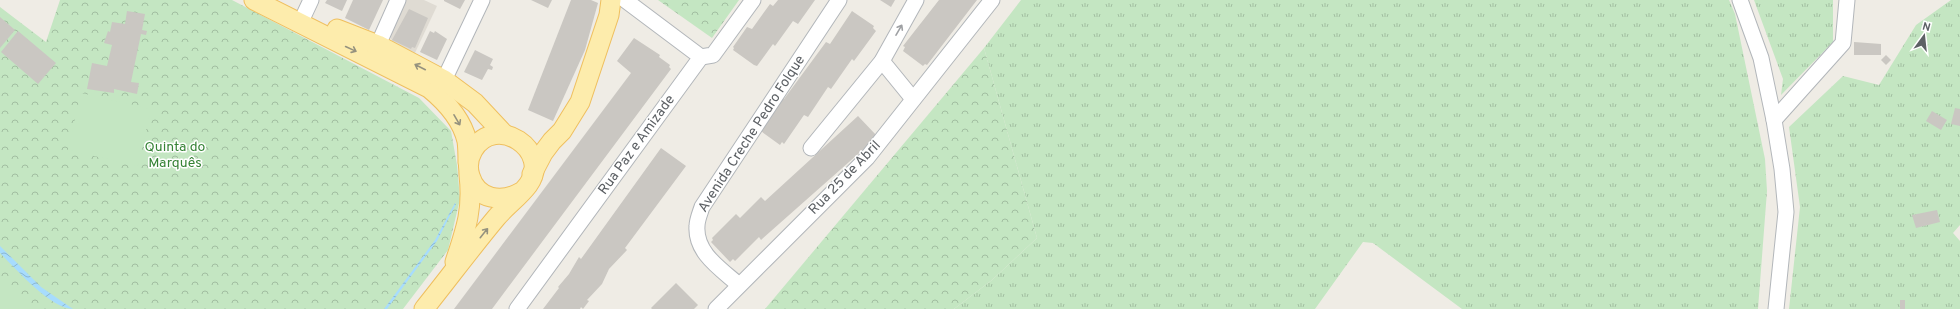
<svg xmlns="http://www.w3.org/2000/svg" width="1960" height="309" font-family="Overpass,sans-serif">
	<defs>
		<pattern id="grass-tufts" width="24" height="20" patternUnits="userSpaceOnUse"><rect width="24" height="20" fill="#c4e6c2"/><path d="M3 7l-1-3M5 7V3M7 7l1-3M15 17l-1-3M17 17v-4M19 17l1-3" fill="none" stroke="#a2bea1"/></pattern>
		<pattern id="forest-crowns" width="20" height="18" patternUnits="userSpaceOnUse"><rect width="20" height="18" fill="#c4e6c2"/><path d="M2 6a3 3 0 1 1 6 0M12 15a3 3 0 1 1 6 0" fill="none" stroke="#a2bea1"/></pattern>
		<pattern id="water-waves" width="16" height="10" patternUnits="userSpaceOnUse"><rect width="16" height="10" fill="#a7dcfd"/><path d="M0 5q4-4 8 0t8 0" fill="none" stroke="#8bb6d0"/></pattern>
	</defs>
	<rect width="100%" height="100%" fill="#efece5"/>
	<!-- education -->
	<polygon fill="#dfdbd3" points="405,0 424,0 437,6 414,55 395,46 389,35"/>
	<!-- grass -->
	<g fill="url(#grass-tufts)">
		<polygon points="1021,0 1729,0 1735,14 1765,159 1767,191 1758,309 1462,309 1373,243 1363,242 1315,309 954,309 992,280 1037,238 984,48"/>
		<polygon points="1754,0 1833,0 1833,42 1781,95 1783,79"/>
		<polygon points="1951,0 1960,0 1960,225 1953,233 1960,241 1960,309 1789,309 1800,207 1789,127 1843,76 1879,85 1916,25"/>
	</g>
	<!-- forest -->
	<g fill="url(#forest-crowns)">
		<polygon points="60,0 232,0 419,98 451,131 457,165 460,199 448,250 403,309 0,309 0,7 46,42"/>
		<polygon points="658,0 739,0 712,38"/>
		<polygon points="984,48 1037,238 992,280 954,309 765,309"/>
	</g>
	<!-- garden -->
	<g fill="#c4e6c2">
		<polygon points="81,93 151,109 138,166 68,150"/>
		<polygon points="0,277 32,309 0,309"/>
	</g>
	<!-- water -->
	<g fill="url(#water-waves)">
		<polygon points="455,203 456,204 437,241 387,309 384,309 435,240"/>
		<path d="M0 246 41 287 73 309C51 309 16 269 0 253Z"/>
	</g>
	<!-- building -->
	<g fill="#cac7c2">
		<polygon points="327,0 347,0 342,11 325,3"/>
		<polygon points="353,0 383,0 369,30 345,18"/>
		<polygon points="444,0 465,0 460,9 444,1"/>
		<polygon points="531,0 552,0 548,8"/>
		<polygon points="571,0 591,0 598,3 585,50 553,121 528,110"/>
		<polygon points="778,0 815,0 798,24 793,21 775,46 773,44 757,66 754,65 733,50 734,48 733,47 747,27 752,29 770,4 773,6"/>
		<polygon points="880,0 895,0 891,7"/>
		<polygon points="939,0 977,0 927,65 925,64 923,66 903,51 905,47 903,46"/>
		<polygon points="409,9 428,18 415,48 412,47 411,49 392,40"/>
		<polygon points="127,11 145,14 142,30 147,31 146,35 141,34 131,82 139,83 137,94 114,89 114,93 87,89 92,63 107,66 112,45 104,43 108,31 110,32 112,22 125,24"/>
		<polygon points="852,11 874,26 873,28 876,31 854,61 852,59 831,89 828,87 808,117 804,115 784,144 782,142 780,145 758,129 780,97 784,99 826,42 830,44"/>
		<polygon points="0,17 15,30 0,48"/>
		<polygon points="18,31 56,63 38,84 1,52"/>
		<polygon points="430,31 434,33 435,31 447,39 437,60 420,52"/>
		<polygon points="634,38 660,55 659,57 670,65 669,67 671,69 492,309 454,309 631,73 617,61"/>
		<polygon points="1854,42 1881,44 1881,55 1854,55"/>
		<polygon points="475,50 493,59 490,65 493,67 492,70 488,69 482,80 464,72"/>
		<polygon points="1886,55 1891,60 1886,65 1881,60"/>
		<polygon points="1955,108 1960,109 1960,126 1951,124"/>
		<polygon points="1932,111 1947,120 1941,130 1926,121"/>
		<polygon points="858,116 877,136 875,139 761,240 759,237 735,261 733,259 730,262 711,242 713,240 712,238 736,214 740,218 761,197 765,201"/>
		<polygon points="661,148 686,166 625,248 627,250 609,269 602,284 587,300 589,301 583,309 581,307 580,309 543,309 559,288 558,287 569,274 579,257 581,259"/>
		<polygon points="1937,210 1940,222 1916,228 1912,215"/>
		<polygon points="676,283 698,305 694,309 652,309 651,308"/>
		<rect x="1900" y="300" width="5" height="9"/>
	</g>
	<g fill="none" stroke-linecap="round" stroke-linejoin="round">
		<!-- minor casing -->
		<g stroke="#b2b6ba" stroke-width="17">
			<g id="minor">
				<polyline points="1740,0 1761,58 1774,120 1782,169 1786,212 1776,309"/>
				<polyline points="304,15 311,0"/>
				<polyline points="378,45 398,0"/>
				<polyline points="701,57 713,55 753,0"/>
				<polyline points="882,61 913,99"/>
				<polyline points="444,80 482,0"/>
				<polyline points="1774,120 1843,43 1847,0"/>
				<polyline points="811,148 882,61 916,0"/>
				<path d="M739 285C721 269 695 253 697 226 697 220 700 213 702 207L839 0"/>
				<polyline points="517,309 701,57 625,0"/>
				<polyline points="716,309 867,158 992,0"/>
			</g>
		</g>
		<!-- major casing -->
		<g stroke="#efbf5e" stroke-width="21">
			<g id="major">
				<path d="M254 0 429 88C445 101 462 120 467 141 468 148 468 156 468 163"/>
				<polyline points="337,29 378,45 444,80 475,103 504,134"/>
				<polyline points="532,174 543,153 552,141 562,131 580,102 609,15 611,0"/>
				<path d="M455 262C466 229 473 210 469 175"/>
				<path d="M424 309C448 279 471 248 496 218 506 206 519 197 528 185 553 151 496 112 473 150 469 157 467 167 470 176 477 200 502 203 521 192"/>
			</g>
		</g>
		<!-- minor -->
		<use href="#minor" stroke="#fff" stroke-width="15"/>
		<!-- major -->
		<use href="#major" stroke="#fdecac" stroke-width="19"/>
	</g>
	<!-- one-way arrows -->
	<defs><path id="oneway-shaft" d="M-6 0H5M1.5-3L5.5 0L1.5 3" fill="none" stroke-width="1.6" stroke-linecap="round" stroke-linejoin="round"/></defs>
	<use stroke="#9ea0a3" href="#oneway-shaft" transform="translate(899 30) rotate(-60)"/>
	<g stroke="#95927e">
		<use href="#oneway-shaft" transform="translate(351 49) rotate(25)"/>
		<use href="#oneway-shaft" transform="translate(420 67) rotate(-153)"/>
		<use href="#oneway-shaft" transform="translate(457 120) rotate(60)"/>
		<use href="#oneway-shaft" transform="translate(484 233) rotate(-51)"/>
	</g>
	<g text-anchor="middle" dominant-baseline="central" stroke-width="3" stroke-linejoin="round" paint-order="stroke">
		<!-- street labels -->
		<g font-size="14" fill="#5d6165" stroke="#fff">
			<text transform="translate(752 134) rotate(-57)">Avenida Creche Pedro Folque</text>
			<text transform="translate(637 145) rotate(-54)">Rua Paz e Amizade</text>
			<text transform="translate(845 178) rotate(-46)">Rua 25 de Abril</text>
		</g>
		<!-- park labels -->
		<g font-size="14" fill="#368336" stroke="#fff">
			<text x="175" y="147">Quinta do<tspan x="175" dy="16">Marquês</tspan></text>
		</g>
	</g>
	<!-- north arrow -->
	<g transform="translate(1924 36) rotate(15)" stroke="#ffffff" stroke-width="3" paint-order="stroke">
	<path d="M0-3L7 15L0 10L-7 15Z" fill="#5d6165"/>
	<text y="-6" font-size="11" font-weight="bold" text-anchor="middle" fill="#5d6165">N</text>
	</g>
</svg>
